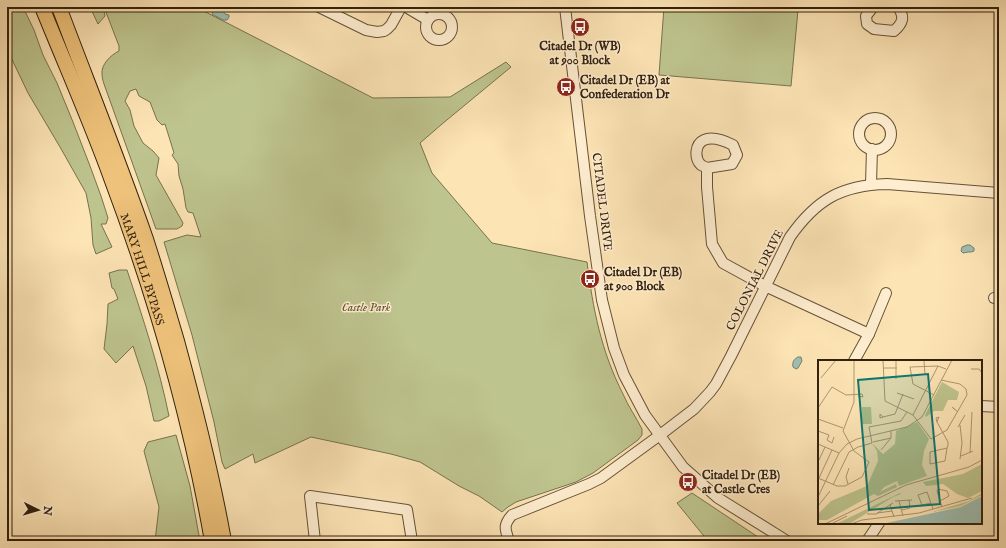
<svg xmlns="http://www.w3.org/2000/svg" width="1006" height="548" font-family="'IM FELL English',serif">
	<rect width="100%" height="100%" fill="#fde4b5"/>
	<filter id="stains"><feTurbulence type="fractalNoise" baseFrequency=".005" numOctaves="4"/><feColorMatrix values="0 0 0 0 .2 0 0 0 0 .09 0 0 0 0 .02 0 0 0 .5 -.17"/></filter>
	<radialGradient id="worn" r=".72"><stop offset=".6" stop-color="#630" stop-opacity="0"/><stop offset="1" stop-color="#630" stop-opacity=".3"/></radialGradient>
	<!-- green -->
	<g fill="#bec48e" stroke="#78724e">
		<polygon points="7,7 23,7 34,30 43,55 57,83 73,122 90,166 101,196 108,218 106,224 101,224 112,247 96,254 93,245 91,218 86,193 60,147 28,93 7,49"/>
		<polygon points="90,7 103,7 105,16 98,24"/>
		<path d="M104 7H196L373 98 450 97 506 62 511 67 442 124 420 143 432 173 492 243 587 262C593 309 601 351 623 394 628 406 636 417 642 429V435L638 440 593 473 576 482 516 502 508 507 502 512 479 496 459 486 420 462 391 454 311 437 255 463 253 454 225 469 222 462 214 422 192 335 164 242 187 235 201 237 193 213 188 212 186 208 183 189 179 176 178 164 172 155 174 153 165 124 162 125 157 120 150 102 139 96 136 89 130 91 125 101 130 110 134 126 143 143 153 151 159 158 156 175 183 223 182 226 177 229H156L104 84C103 81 102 77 102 74 101 64 111 55 119 51V46Z"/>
		<polygon points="664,7 759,7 798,10 791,86 659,75"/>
		<path d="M119 270H127C143 318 159 367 169 416L159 421H154L146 386 133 346 116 363 104 349 107 324 108 304 118 299 114 289 112 288 109 273Z"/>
		<polygon points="176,435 190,486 200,541 155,541 159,507 144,451 148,442"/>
		<polygon points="692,493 764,541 708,541 677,503"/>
	</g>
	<!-- water -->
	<g fill="#9fbeb1" stroke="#747f70">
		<path d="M214 8C218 8 223 10 225 14L229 15V17L227 20H223L212 14Z"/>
		<polygon points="967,245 970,245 974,248 974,251 971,252 968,252 963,253 961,251 962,247"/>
		<path d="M798 357H801L802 361 798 368 796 369 793 367C792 362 794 359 798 357Z"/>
	</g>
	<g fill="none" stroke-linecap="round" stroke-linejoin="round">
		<!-- minor casing -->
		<g stroke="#665238" stroke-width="12">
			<g id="minor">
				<polyline points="319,7 366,30 377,32 384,31 387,29 391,25 401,7"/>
				<polyline points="406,7 428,20"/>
				<polyline points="565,7 590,216 602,300 614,348 624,375 645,415 683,467 718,498 787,541"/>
				<path d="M873 7 866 16 867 24 874 29 894 31C903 23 905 17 898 7"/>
				<circle cx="439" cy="27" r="13"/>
				<circle cx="875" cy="134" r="16"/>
				<path d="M707 168C705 167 703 166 701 165 694 158 695 144 704 140 713 136 725 141 733 145L737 155 732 164 707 168V187L712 244 723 263 765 286 869 334"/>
				<polyline points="871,184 872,149"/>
				<polyline points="994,298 999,298"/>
				<polyline points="854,361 869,334 886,293"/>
				<polyline points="981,406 999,407"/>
				<polyline points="315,541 310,496 407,510 412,541"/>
				<path d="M509 541C505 529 503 525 512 515L589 484 601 478 660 435 694 409 710 392 716 384 731 356 790 237C816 200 841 185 887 184L999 193"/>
				<polyline points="867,541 879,523"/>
			</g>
		</g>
		<!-- highway casing -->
		<g stroke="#33210e" stroke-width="16">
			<g id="highway">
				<path id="s1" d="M42 7C65 64 90 120 111 178 155 295 190 417 212 541"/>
				<path d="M59 7C88 84 119 161 146 239 157 273 167 307 177 341 195 407 212 473 224 541"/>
			</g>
		</g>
		<!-- minor -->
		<use href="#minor" stroke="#feedcf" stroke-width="10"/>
		<!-- highway -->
		<use href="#highway" stroke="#eec27a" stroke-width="14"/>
	</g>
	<!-- icons -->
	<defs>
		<g id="bus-disc" transform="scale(1)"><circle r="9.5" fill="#8f2418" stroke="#feedcf"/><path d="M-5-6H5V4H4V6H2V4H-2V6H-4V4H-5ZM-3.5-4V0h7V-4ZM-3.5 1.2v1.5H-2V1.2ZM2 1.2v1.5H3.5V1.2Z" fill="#fff"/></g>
	</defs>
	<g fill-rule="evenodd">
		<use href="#bus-disc" x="580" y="27"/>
		<use href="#bus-disc" x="566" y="87"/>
		<use href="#bus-disc" x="590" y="279"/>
		<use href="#bus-disc" x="688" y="482"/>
	</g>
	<g text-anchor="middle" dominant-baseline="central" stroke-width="3" stroke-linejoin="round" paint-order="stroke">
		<!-- poi labels -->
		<g font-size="12" font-weight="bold" fill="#33210e" stroke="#feedcf" text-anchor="start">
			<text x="580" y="46" text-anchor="middle">Citadel Dr (WB)<tspan x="580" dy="14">at 900 Block</tspan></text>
			<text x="580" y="80">Citadel Dr (EB) at<tspan x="580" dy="14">Confederation Dr</tspan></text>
			<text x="604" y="272">Citadel Dr (EB)<tspan x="604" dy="14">at 900 Block</tspan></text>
			<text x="702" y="475">Citadel Dr (EB)<tspan x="702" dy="14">at Castle Cres</tspan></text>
		</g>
		<!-- street labels -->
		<g font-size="12" fill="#33210e" stroke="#feedcf">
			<text transform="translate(602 202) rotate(83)">CITADEL DRIVE</text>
			<text stroke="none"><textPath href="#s1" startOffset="281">MARY HILL BYPASS</textPath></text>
			<text transform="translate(755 280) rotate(-63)">COLONIAL DRIVE</text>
		</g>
		<!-- park labels -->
		<g font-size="12" font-style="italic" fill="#5d5234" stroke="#feedcf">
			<text x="366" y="307">Castle Park</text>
		</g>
	</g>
	<!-- overview -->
	<g transform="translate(818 360)">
		<rect width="164" height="164" fill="#fde4b5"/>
		<path d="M124 22 141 32 139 40H130L125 51H116L108 57 107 55ZM44 47H53L54 64H44ZM99 62 111 79 106 91 104 105 109 116 81 126 79 121 66 127 62 132 78 124 79 127 60 136 56 134 9 160H1L0 154 13 141 49 126 60 101 59 91 54 83 65 94 77 84 78 71ZM164 104V131L150 138 139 134 125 124 108 126 105 122 145 114ZM82 133 83 134 75 137 31 164H18ZM164 133V135L143 146 114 152 151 141Z" fill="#bec48e"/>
		<path d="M164 136V164H64L143 147Z" fill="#9fbeb1"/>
		<path fill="none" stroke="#ac9672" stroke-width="1" d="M65 0 67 41 95 55 113 79 129 70 149 35 148 29 142 24 123 20M106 0 107 15M65 8H79M153 9H161L164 13M3 18 18 0M78 19V0M79 33 96 39M116 35 95 24 92 7 120 6 128 9M0 48 14 27 28 35 44 34 45 37 40 36M137 50 134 47 140 52M95 55 120 6M65 57 62 58V54L65 57 77 54 85 34M0 59 25 68M119 62 118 58 121 57 119 62 130 82V85L129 88 127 101 112 104V92L129 88M142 65 144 83 142 99M140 67 147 55M0 71 11 75 9 80 14 83 16 77M55 82 73 78V71M0 84 21 93M63 90 73 78M152 93 154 52M143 96 155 91M1 100 7 87M0 118 19 126H27L44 117 51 102 36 91 25 71 36 42V0M0 120 14 90M30 124 28 117 31 108M15 125 31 92 40 87 54 83 51 67 83 61 89 52M0 137 21 93 29 84 39 79 89 67 104 57 134 0M77 141 94 140M81 141 85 156M122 141 131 136 129 131 120 129 119 131 124 147M113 143 104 145 100 135 109 132 115 149M72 145 76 157M0 146 12 131M84 150 92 148 91 140M59 153 74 151M49 154H58L75 143M15 163 29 156M7 164 88 125 151 107 164 100M33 164 44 160 101 153 154 138"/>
		<path fill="#0f766e" fill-opacity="0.15" stroke="#0f766e" stroke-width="2" d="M110 14 122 144 51 150 40 20Z"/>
		<rect width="164" height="164" fill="none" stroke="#33210e" stroke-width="2"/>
	</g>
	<!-- margin -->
	<rect width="1006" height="548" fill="none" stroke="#fde4b5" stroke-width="24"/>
	<rect x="8" y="8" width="990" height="532" fill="none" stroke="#33210e" stroke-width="2"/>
	<rect x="12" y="12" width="982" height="524" fill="none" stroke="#33210e"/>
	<!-- north arrow -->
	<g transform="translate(38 510) rotate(95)" stroke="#feedcf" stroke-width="3" paint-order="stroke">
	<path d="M0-3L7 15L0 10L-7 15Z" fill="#33210e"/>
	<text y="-6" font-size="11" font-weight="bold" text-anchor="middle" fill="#33210e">N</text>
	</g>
	<rect width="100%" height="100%" filter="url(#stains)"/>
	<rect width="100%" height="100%" fill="url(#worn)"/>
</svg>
